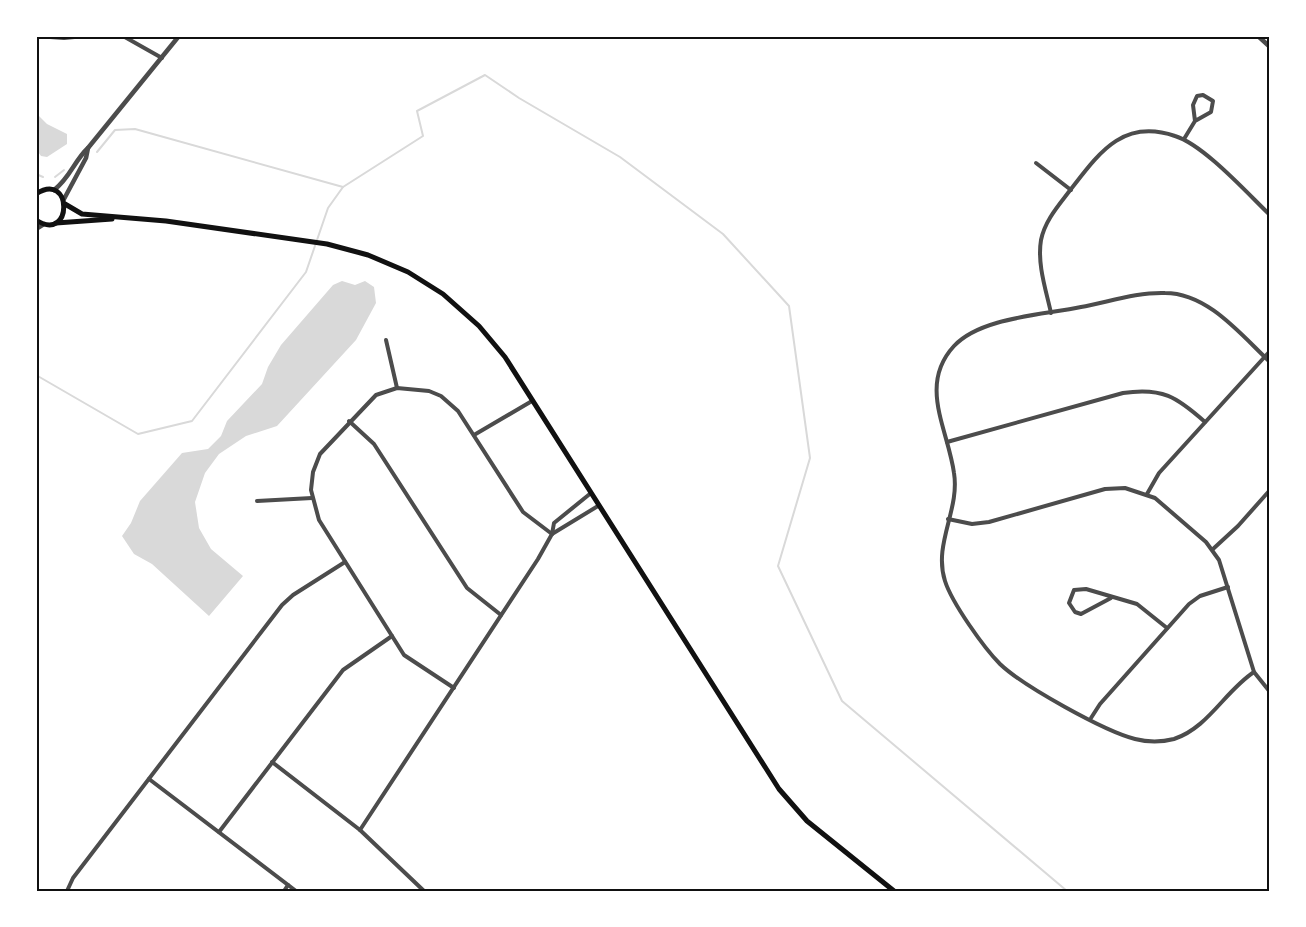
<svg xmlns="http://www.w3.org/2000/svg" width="1306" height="927" font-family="Manrope,sans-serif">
	<rect width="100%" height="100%" fill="#fff"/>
	<!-- water -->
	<g fill="#d9d9d9">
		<polygon points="36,113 47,124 67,134 67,144 47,157 41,156 36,149"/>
		<polygon points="342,281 355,285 365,281 374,287 376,303 356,340 277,426 246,436 219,454 205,473 195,502 199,528 211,549 243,576 209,616 152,564 134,554 122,536 131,523 140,501 182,453 208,449 221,436 227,421 262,384 268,367 281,345 333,285"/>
	</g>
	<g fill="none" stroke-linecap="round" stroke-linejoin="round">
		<!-- stream -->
		<g stroke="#d9d9d9" stroke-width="2">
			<polyline points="97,152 115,130 135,129 343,187"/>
			<polyline points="36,174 43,177"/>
			<polyline points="55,177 64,170"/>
			<polyline points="36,375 138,434 192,421 306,272 328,208 343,187 423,136 417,111 485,75 519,98 620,157 723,234 789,306 810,458 778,566 842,701 1067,891"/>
		</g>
		<!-- minor -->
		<g stroke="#4c4c4c" stroke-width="4">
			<polyline points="36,36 64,38 85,36"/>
			<polyline points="123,36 162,58"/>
			<polyline points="1184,139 1195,121 1211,112 1213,101 1203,95 1197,96 1193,105 1195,121"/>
			<polyline points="1036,163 1071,190"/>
			<path d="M1051 313C1046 290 1037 264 1041 240 1045 220 1059 205 1071 189 1099 153 1123 118 1175 136 1204 145 1247 193 1270 215"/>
			<polyline points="386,340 397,388"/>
			<polyline points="349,421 374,444 467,588 501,615"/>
			<polyline points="474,435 532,401"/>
			<path d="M947 442 1123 393C1162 387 1177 397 1205 422"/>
			<polyline points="1147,494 1159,473 1270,351"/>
			<polyline points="257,501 312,498"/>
			<polyline points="948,519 972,524 989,522 1105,489 1125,488 1155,498 1206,542 1219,560 1254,672 1270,692"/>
			<polyline points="552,534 598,506"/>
			<polyline points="1213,549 1238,526 1270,490"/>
			<polyline points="1111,598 1081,614 1075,612 1069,603 1074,590 1086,589 1137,604 1167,628"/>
			<path d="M1254 672C1225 691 1208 728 1174 739 1162 742 1147 742 1135 739 1104 731 1023 686 1000 664 984 648 952 603 945 581 933 544 960 510 954 473 948 429 918 385 954 346 981 317 1044 315 1081 307 1108 302 1138 292 1165 293 1208 293 1241 335 1270 362"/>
			<polyline points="454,688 404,655 319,520 311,490 313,472 320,454 376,395 397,388 429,391 441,396 458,411 523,512 552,534"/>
			<polyline points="1091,718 1100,704 1189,604 1200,596 1228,587"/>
			<polyline points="272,762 360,830 424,891"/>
			<polyline points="149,779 296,891"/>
			<polyline points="360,830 538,559 552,534 554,523 591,493"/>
			<polyline points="219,832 343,670 392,636"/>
			<polyline points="67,891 73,878 282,605 293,595 345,562"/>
			<polyline points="284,891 288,885"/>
		</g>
		<!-- tertiary -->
		<g stroke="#4c4c4c" stroke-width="4.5">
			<polyline points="1258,36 1270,47"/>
			<path d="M54 190C70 178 74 161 88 148L179 36"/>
			<polyline points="64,199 86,158 88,148"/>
			<polyline points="36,229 44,224"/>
		</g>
		<!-- secondary -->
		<g stroke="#111" stroke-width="5">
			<path d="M36 194C73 170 73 244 36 220"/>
			<polyline points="65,204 82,214 166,221 327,244 368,255 408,272 443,294 479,326 505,357 779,789 807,821 894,891"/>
			<polyline points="56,223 112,219"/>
		</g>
	</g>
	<!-- border -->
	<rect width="1306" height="927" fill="none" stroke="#ffffff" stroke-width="75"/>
	<rect x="38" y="38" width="1230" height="852" fill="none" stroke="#111" stroke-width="2"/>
</svg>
